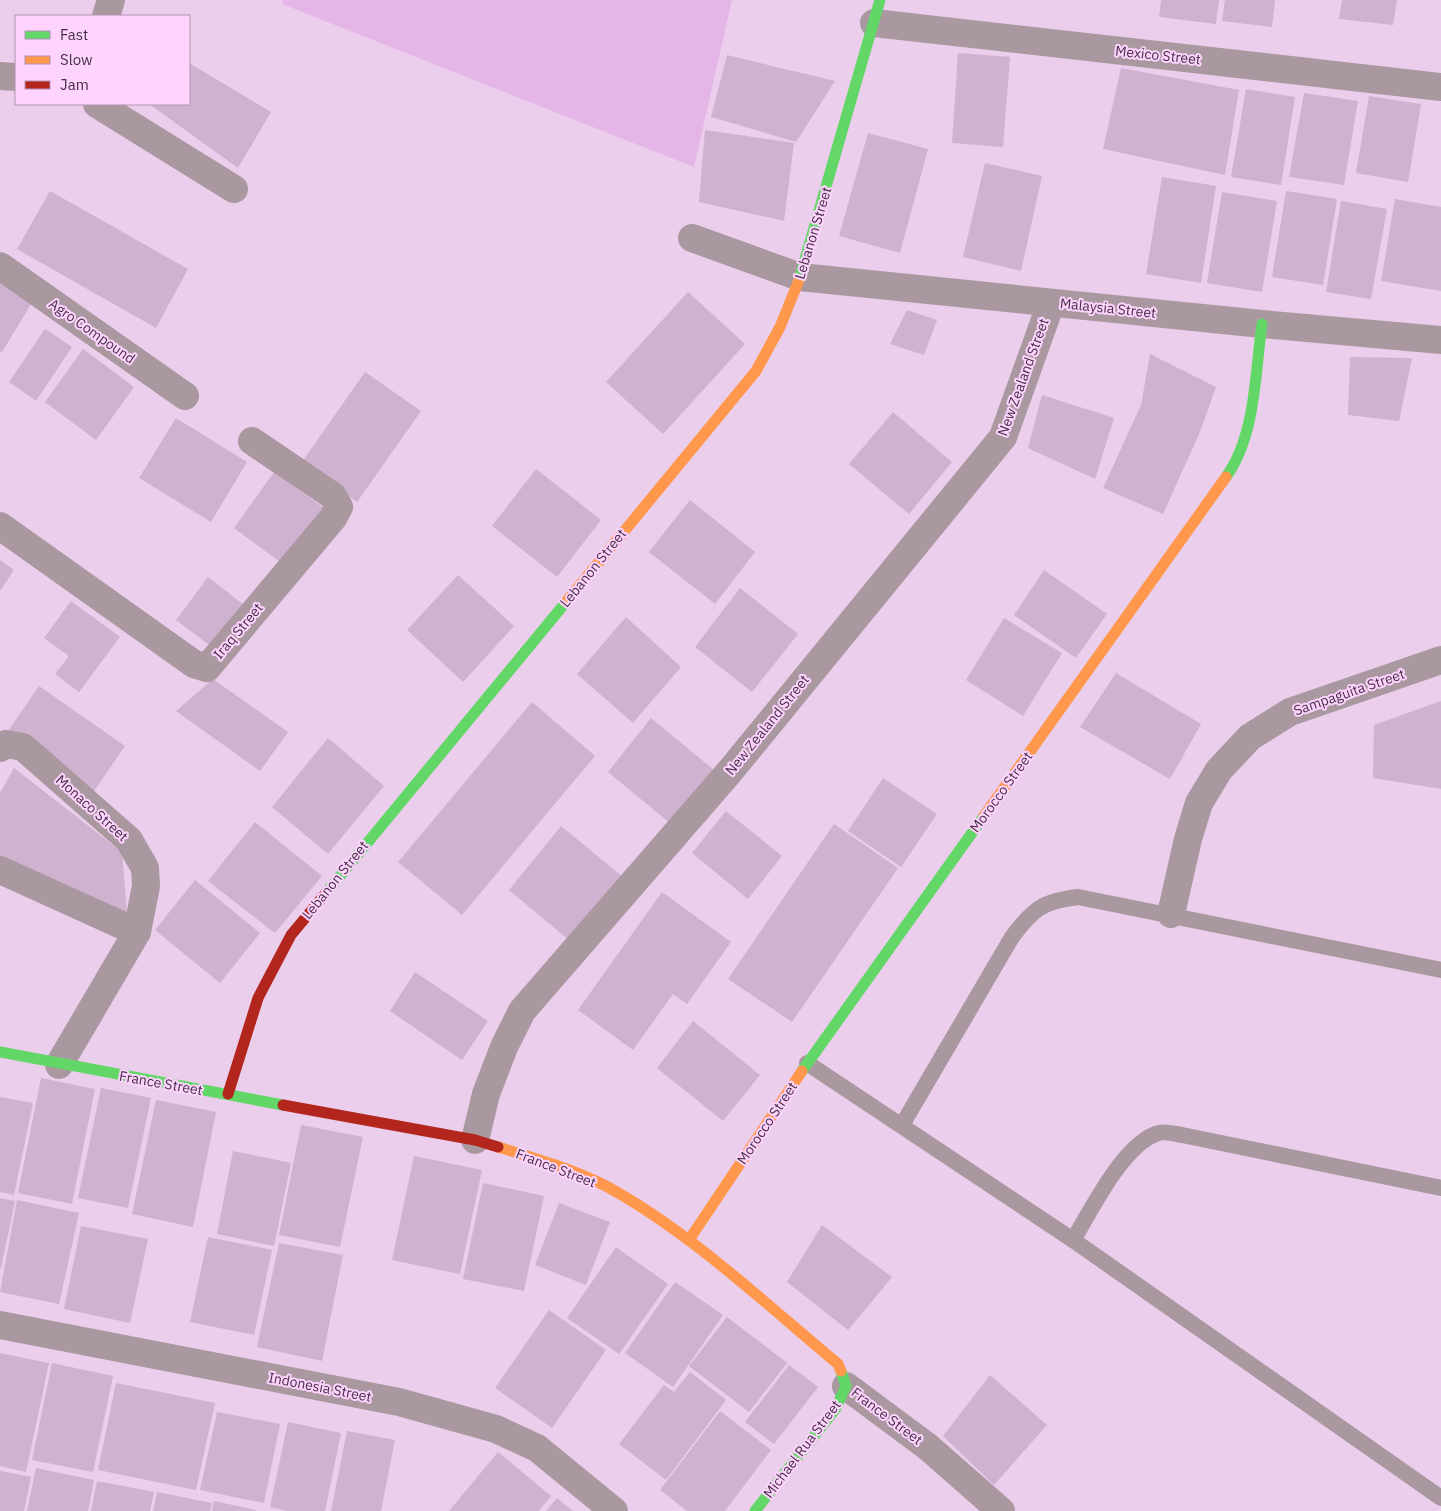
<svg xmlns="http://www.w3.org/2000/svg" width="1441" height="1511" font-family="'IBM Plex Sans',sans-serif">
	<rect width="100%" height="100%" fill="#eaceeb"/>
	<!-- green -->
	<polygon fill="#e5b5e7" points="283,0 732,0 694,167 282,4"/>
	<!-- building -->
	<g fill="#cfb1d0">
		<polygon points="1161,0 1219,0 1216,24 1159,17"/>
		<polygon points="1225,0 1275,0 1272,27 1222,21"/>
		<polygon points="1342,0 1397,0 1393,25 1339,19"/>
		<polygon points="958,53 1010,57 1003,147 952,143"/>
		<polygon points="727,55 835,81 796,142 711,117"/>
		<polygon points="189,63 271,112 238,168 149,104 189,104"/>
		<polygon points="1121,68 1239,90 1225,175 1103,149"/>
		<polygon points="1246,89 1295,97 1281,185 1231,177"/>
		<polygon points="1304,93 1358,101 1344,185 1289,177"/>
		<polygon points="1369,96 1421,104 1408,182 1356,173"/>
		<polygon points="705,130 794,143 784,221 699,202"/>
		<polygon points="868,133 928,149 900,253 839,236"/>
		<polygon points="985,163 1042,176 1021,271 963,257"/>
		<polygon points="1162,177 1216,186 1201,283 1146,274"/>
		<polygon points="50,191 188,269 156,328 17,249"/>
		<polygon points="1286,191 1337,199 1323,285 1272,277"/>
		<polygon points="1222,192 1277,201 1262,292 1207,283"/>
		<polygon points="1395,199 1441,207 1441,291 1381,281"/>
		<polygon points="1341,201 1387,209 1371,299 1326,292"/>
		<polygon points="0,274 36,296 2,352 0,351"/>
		<polygon points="688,292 745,344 663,434 606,382"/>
		<polygon points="907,310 937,320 924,355 890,344"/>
		<polygon points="45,329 72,347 36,401 9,382"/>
		<polygon points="83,349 134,387 96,440 45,402"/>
		<polygon points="1150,354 1216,387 1200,432 1163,514 1103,488 1141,405"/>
		<polygon points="1350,357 1412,358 1399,421 1348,415"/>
		<polygon points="365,372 421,411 357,502 302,462"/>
		<polygon points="1042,395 1114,418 1095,479 1028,448"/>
		<polygon points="893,412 952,462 909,514 849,464"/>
		<polygon points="176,418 247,462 211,522 139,478"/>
		<polygon points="536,469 601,520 557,577 492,526"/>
		<polygon points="274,472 325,509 284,565 234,528"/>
		<polygon points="690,500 755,552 715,604 649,552"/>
		<polygon points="0,560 14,570 0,591"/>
		<polygon points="1044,570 1107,614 1076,658 1014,615"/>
		<polygon points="458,575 514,626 463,682 407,630"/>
		<polygon points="208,577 244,605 212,647 176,620"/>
		<polygon points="740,588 798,634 752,692 695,647"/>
		<polygon points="71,601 120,637 79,692 55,674 69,656 44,638"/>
		<polygon points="626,617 681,667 633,723 577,674"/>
		<polygon points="1004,618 1062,653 1023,716 966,680"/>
		<polygon points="1116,673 1201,724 1170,779 1080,727"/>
		<polygon points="213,679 288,732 260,771 176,711"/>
		<polygon points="39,686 125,746 92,794 6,734"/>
		<polygon points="1441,701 1441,789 1373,778 1374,725"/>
		<polygon points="532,702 595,756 462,915 398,862"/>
		<polygon points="651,718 720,775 677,829 608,772"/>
		<polygon points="328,738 384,786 328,854 272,807"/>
		<polygon points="14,768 122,852 127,914 0,856 0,793"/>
		<polygon points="883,778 937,814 901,867 848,831"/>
		<polygon points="726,811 782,856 748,899 692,853"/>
		<polygon points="255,822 322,876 275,933 208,881"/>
		<polygon points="834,824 898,868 792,1022 728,979"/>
		<polygon points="561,826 629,882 576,946 509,890"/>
		<polygon points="195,880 260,933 220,983 155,930"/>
		<polygon points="662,892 731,942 687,1004 673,994 633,1050 578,1010"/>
		<polygon points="415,972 488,1021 462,1060 390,1011"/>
		<polygon points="693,1021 760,1075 723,1121 657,1068"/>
		<polygon points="41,1078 95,1089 72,1204 18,1193"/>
		<polygon points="101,1088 151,1098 128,1208 78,1198"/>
		<polygon points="0,1097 33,1103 14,1195 0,1192"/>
		<polygon points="156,1100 216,1112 193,1227 132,1214"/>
		<polygon points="301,1125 363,1137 340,1247 279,1235"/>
		<polygon points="233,1151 291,1163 274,1246 217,1234"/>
		<polygon points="414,1156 482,1170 460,1274 392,1260"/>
		<polygon points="483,1183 544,1196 524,1291 463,1279"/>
		<polygon points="0,1198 15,1201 1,1268 0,1268"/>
		<polygon points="17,1200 79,1213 59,1304 0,1292"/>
		<polygon points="559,1203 610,1222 586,1285 535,1265"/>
		<polygon points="822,1225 892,1277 848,1330 787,1282"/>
		<polygon points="81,1226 148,1239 130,1323 64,1309"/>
		<polygon points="208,1237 272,1250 254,1335 190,1322"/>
		<polygon points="279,1243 343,1255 322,1361 257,1347"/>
		<polygon points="616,1247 668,1284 619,1354 567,1318"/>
		<polygon points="675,1282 723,1315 673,1387 625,1353"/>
		<polygon points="549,1310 606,1350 552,1428 495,1388"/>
		<polygon points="727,1317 787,1363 749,1412 689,1366"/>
		<polygon points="0,1353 49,1363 26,1472 0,1466"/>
		<polygon points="52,1363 113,1376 93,1472 32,1460"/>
		<polygon points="789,1365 818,1387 774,1444 745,1422"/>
		<polygon points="690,1372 726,1400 666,1480 619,1444 664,1385 674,1392"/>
		<polygon points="990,1375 1047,1425 994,1485 943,1436"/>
		<polygon points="116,1383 215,1403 196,1490 98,1470"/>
		<polygon points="720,1411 771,1450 725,1511 687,1511 660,1490"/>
		<polygon points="217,1412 280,1424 264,1503 200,1490"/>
		<polygon points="288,1422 341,1433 325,1511 287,1511 270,1507"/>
		<polygon points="347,1431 395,1440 381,1511 331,1511"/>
		<polygon points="498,1452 551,1496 539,1511 449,1511"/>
		<polygon points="36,1468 94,1480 88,1511 27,1511"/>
		<polygon points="0,1471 31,1477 24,1511 0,1511"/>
		<polygon points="97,1481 154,1492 150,1511 91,1511"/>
		<polygon points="157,1492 212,1503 210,1511 153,1511"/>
		<polygon points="557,1498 573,1511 546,1511"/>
		<polygon points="214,1501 256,1510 256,1511 212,1511"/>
	</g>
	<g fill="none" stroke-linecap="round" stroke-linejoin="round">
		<!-- lane -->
		<g stroke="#a9989f" stroke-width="16">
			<polyline points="807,1063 1073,1240 1441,1498"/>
			<path d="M902 1125 1012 937C1033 909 1043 901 1078 897L1441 970"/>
			<path d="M1073 1240C1091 1211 1124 1142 1159 1133 1165 1131 1175 1134 1182 1135L1441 1188"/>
		</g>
		<!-- street -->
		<g stroke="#a9989f" stroke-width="28">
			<polyline points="106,16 111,0"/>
			<polyline points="874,23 1441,87"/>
			<polyline points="0,76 16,77"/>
			<polyline points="97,104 234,189"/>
			<polyline points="692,238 800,277 1262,324 1441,340"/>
			<polyline points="0,266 185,396"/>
			<polyline points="0,526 194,664 207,668 333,518 339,507 333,496 252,441"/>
			<polyline points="0,748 6,744 23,747 129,840 145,868 146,886 137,932 59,1065"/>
			<polyline points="0,870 137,932"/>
			<polyline points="1171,914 1188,839 1199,803 1219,770 1250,737 1290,712 1441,660"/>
			<polyline points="475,1140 486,1094 504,1047 522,1011 731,770 1003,437 1051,303"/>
			<polyline points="0,1325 399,1402 496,1429 537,1448 614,1511"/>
			<polyline points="846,1386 928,1447 1001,1511"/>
		</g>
		<!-- fast -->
		<g stroke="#63d668" stroke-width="11">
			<polyline points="799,280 880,0"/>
			<path d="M1226 477C1256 435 1255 373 1262 324"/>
			<polyline points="326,893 566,602"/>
			<polyline points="0,1052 283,1105"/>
			<polyline points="802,1071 984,816"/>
			<polyline points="755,1511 836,1408 846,1386 841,1371"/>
		</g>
		<!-- slow -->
		<g stroke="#ff974d" stroke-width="11">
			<polyline points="566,602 756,371 780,327 799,280"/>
			<polyline points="984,816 1226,477"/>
			<path d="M498 1147C534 1158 573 1169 606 1186 689 1231 766 1304 838 1364L841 1371"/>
			<polyline points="689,1240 802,1071"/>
		</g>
		<!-- jam -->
		<g stroke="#b3261e" stroke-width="11">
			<polyline points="228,1094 258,998 291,935 326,893"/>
			<polyline points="283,1105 475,1140 498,1147"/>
		</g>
	</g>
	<g text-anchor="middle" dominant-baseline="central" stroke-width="4" stroke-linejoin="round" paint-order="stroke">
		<!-- street labels -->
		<g font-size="14" fill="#453046" stroke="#fed3fe">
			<text transform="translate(1158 55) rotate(6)">Mexico Street</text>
			<text transform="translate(813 233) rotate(-73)">Lebanon Street</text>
			<text transform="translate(1108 308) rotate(6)">Malaysia Street</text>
			<text transform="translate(92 331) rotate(35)">Agro Compound</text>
			<text transform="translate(1023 377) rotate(-70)">New Zealand Street</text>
			<text transform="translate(593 568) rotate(-51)">Lebanon Street</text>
			<text transform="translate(238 631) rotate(-50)">Iraq Street</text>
			<text transform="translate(1349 692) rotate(-19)">Sampaguita Street</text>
			<text transform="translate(767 725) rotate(-51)">New Zealand Street</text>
			<text transform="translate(1001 792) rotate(-54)">Morocco Street</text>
			<text transform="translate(92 808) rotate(42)">Monaco Street</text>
			<text transform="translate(335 880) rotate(-51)">Lebanon Street</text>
			<text transform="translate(161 1083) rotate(10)">France Street</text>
			<text transform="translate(767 1123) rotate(-56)">Morocco Street</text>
			<text transform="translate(556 1168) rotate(21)">France Street</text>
			<text transform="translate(320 1387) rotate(11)">Indonesia Street</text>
			<text transform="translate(887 1416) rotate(37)">France Street</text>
			<text transform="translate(802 1449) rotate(-53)">Michael Rua Street</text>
		</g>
	</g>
	<!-- legend -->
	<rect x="15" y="15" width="175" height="90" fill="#fed3fe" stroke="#b492b4"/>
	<rect x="25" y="31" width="25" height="8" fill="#63d668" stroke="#b492b4"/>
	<text x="60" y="40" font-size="15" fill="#453046">Fast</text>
	<rect x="25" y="56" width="25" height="8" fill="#ff974d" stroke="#b492b4"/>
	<text x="60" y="65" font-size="15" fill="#453046">Slow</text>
	<rect x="25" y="81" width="25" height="8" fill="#b3261e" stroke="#b492b4"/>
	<text x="60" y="90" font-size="15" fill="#453046">Jam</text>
</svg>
